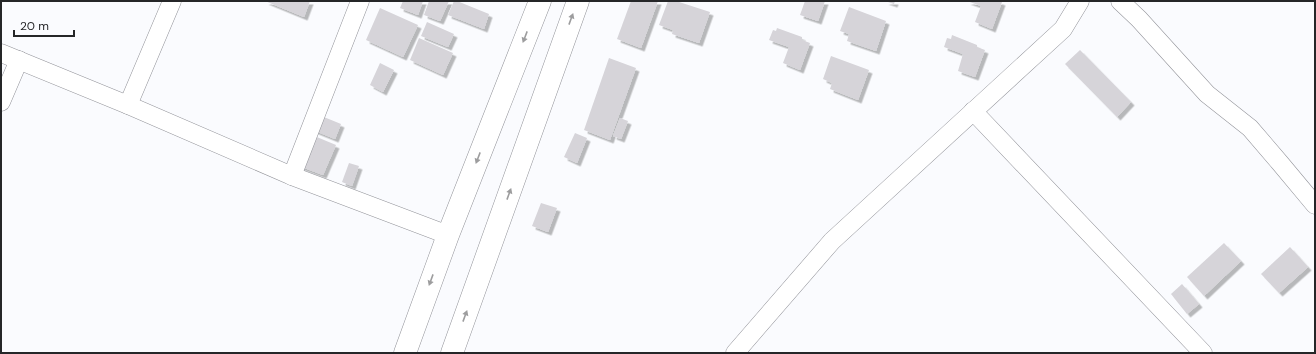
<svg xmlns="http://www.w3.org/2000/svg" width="1316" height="354" font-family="'DM Sans',sans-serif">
	<defs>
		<filter id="shadow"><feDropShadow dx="3.5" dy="3.5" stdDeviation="0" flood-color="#0004"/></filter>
	</defs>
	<rect width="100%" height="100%" fill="#fafbfe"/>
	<!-- building -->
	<g fill="#d6d4d9" filter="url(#shadow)">
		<polygon points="265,1 310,1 304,17"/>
		<polygon points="403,1 423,1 418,15 400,8"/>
		<polygon points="429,1 449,1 440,21 424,15"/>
		<polygon points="454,1 457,1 489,14 484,29 448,15"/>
		<polygon points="631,1 658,1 641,48 617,39"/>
		<polygon points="668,1 676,1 710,12 699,43 672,34 673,30 659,25"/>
		<polygon points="805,1 825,1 818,21 800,15"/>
		<polygon points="885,1 895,1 894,4"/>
		<polygon points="967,1 999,1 1002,2 992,29 975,22 981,6"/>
		<polygon points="849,7 886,21 876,51 847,41 849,34 840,31"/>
		<polygon points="380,8 418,25 403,57 366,40"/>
		<polygon points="427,22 454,34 448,47 421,36"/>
		<polygon points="777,28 802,37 802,40 810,43 800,70 783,63 789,47 769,40 773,30 776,31"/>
		<polygon points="952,35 977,45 977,47 985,50 975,77 958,71 963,54 944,47 947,38 951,39"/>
		<polygon points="419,38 453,53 443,75 410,60"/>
		<polygon points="1080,50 1131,102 1117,117 1065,64"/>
		<polygon points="831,56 869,70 858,100 830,89 832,83 823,79"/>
		<polygon points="609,58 636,68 610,140 584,130"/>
		<polygon points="380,63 394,70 383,92 370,85"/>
		<polygon points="319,115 341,124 335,139 313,130"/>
		<polygon points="620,118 628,121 621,139 613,136"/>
		<polygon points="575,133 587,138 577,163 564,157"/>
		<polygon points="312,135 336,145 323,175 299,166"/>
		<polygon points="349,163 359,166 352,186 342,182"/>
		<polygon points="541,203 557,208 548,232 532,226"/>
		<polygon points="1224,243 1241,261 1204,296 1187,277"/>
		<polygon points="1290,247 1308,267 1279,293 1261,274"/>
		<polygon points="1182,284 1199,304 1187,314 1171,294"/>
	</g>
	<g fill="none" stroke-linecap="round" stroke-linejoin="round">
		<!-- minor casing -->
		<g stroke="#93949a" stroke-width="19">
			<g id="minor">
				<polyline points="1120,1 1139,19 1207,94 1250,128 1280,163 1315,205"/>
				<polyline points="1,53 128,105 292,176 448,235"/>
				<polyline points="1,102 19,60"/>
				<polyline points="128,105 172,1"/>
				<polyline points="973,111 1203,353"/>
				<polyline points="292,176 360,1"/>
				<polyline points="735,353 832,241 1063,29 1080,1"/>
			</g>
		</g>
		<!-- secondary casing -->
		<g stroke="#93949a" stroke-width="23">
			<g id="secondary">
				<polyline points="405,353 448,235 540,1"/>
				<polyline points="452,353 578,1"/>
			</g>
		</g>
		<!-- minor -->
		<use href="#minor" stroke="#fff" stroke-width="18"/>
		<!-- secondary -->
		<use href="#secondary" stroke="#fff" stroke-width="22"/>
	</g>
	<!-- one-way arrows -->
	<defs><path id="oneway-solid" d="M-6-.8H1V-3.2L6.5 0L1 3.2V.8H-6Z"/></defs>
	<g fill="#9d9d9e">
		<use href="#oneway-solid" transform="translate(571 19) rotate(-70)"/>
		<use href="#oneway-solid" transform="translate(525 37) rotate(111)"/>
		<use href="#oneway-solid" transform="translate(478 158) rotate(111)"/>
		<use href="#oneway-solid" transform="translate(509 194) rotate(-70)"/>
		<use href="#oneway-solid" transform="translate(431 280) rotate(110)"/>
		<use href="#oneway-solid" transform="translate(465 316) rotate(-70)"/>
	</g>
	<!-- border -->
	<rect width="1316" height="354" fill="none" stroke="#252628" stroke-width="4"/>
	<!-- scale -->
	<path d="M14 30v6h60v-6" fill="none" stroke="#252628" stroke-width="2"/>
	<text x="20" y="30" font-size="12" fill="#252628" stroke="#fafbfe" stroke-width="3" paint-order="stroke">20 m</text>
</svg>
